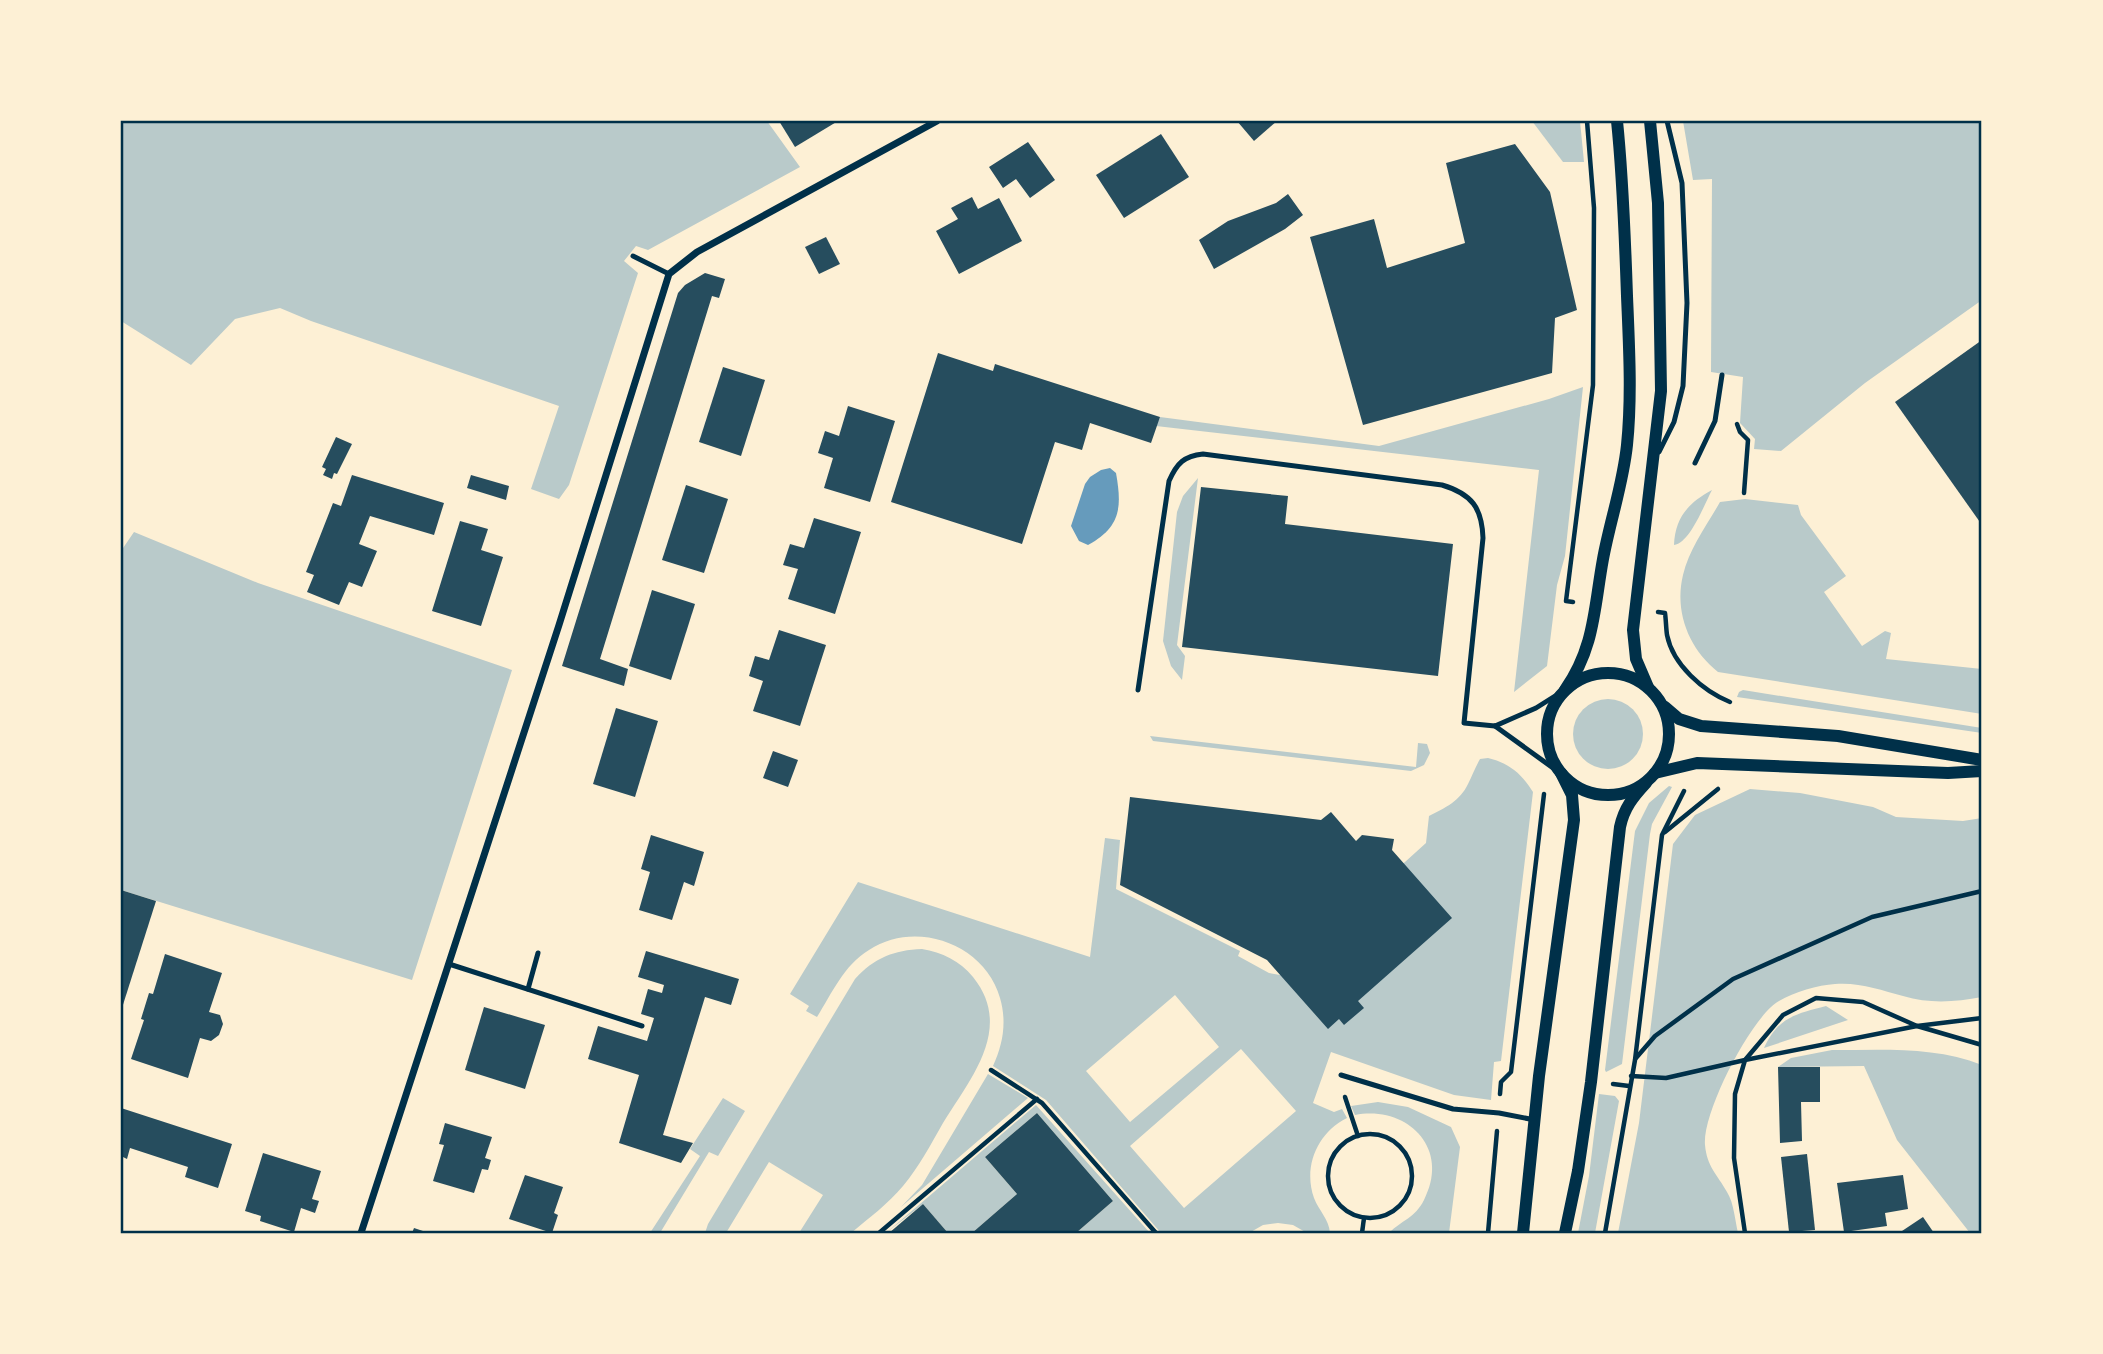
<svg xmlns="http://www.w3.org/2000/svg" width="2103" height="1354" font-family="'PT Serif',serif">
	<rect width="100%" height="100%" fill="#fdf0d5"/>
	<!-- green -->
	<g fill="#b9caca" fill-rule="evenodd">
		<polygon points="121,121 767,121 800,167 648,250 636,246 624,261 638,273 569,485 559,499 531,489 559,406 311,321 280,308 235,319 191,365 121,321"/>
		<polygon points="1532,121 1580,121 1584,162 1563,162"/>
		<polygon points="1683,121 1982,121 1982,300 1865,383 1781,451 1754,449 1755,439 1740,423 1743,377 1711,372 1712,179 1693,180"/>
		<polygon points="1583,387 1565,556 1557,585 1547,666 1514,692 1539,470 1156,426 1160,417 1379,446 1549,399"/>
		<polygon points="1198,478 1177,645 1185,656 1182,680 1171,666 1163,641 1177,512 1183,496"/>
		<path d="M1712 490C1704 505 1690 543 1674 545 1675 518 1688 503 1712 490Z"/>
		<path d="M1745 499 1798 505 1801 515 1846 576 1824 592 1862 646 1885 631 1891 633 1886 659 1982 669V714L1718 672C1689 649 1674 612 1683 575 1689 549 1707 525 1720 502Z"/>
		<polygon points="134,532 258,583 512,670 412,980 121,890 121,551"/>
		<polygon points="1743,690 1982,728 1982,733 1737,697 1739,692"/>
		<circle cx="1608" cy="734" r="35"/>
		<polygon points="1150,736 1416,767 1418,743 1427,744 1430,753 1424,765 1411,771 1153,741"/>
		<path d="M1488 758C1509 763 1522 774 1533 792L1501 1061 1494 1062 1491 1100 1454 1095 1331 1052 1313 1103 1334 1112 1342 1109 1347 1118C1317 1133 1303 1167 1314 1198 1319 1211 1329 1219 1330 1233H1307L1293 1225 1278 1223 1263 1225 1249 1233H1161L1046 1100 993 1066C1003 1044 1007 1022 1000 998 985 944 916 919 869 950 844 965 832 993 817 1017L806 1011 809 1006 790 994 858 882 1090 957 1105 838 1120 840 1116 889 1240 951 1238 956 1269 973 1280 975 1426 843 1429 816C1445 808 1460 801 1468 784 1472 776 1475 768 1480 759ZM1175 995 1219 1047 1130 1122 1086 1071ZM1241 1049 1296 1111 1184 1208 1130 1146Z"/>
		<polygon points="1669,786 1672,787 1652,824 1650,834 1622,1064 1606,1072 1605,1070 1635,831 1649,803"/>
		<path d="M1750 789 1800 793 1873 807 1896 817 1963 821 1982 818V997C1955 1002 1930 1004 1903 996 1881 990 1859 982 1835 984 1818 985 1794 992 1779 1001 1752 1016 1702 1112 1705 1145 1707 1167 1717 1174 1727 1192 1734 1203 1735 1221 1738 1233H1618L1639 1123 1673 844 1695 815Z"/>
		<path d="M922 949C942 952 960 961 973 977 1014 1028 971 1078 943 1123 931 1144 919 1167 903 1186 888 1204 869 1218 851 1233H799L823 1195 769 1162 726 1233H705L708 1224 855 979C874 958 894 950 922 949Z"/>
		<path d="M1826 1006 1848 1020 1764 1048C1778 1017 1796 1014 1826 1006Z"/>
		<path d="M1832 1050C1882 1050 1935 1046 1982 1065V1231L1970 1233 1897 1140 1864 1066 1778 1067 1791 1058Z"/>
		<polygon points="988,1074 1028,1098 901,1207 922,1185"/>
		<polygon points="1599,1094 1615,1096 1619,1101 1595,1233 1578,1233 1589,1176"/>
		<polygon points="723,1098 745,1111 718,1156 709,1152 660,1233 650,1233 700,1156 690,1149"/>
		<path d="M1378 1102 1408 1107 1451 1127 1460 1147 1449 1233H1389C1402 1220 1415 1218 1424 1200 1451 1149 1408 1105 1355 1115L1351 1106Z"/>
		<polygon points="1036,1105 1150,1233 1076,1233 1113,1201 1037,1113 985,1157 1017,1194 972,1233 948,1233 923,1204 886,1233"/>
	</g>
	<!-- water -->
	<path fill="#669bbc" d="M1110 468 1116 473C1122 507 1121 527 1088 545L1079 541 1071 526 1085 484 1090 477 1101 470Z"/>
	<!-- building -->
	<g fill="#264d5e">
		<polygon points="779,121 838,121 795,147"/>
		<polygon points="1237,121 1277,121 1254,141"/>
		<polygon points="1161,134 1189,177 1124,218 1096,175"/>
		<polygon points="1028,142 1055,180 1030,198 1016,179 1003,188 989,167"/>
		<polygon points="1515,144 1550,192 1577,310 1555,318 1552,373 1363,425 1310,237 1374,219 1387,268 1465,243 1446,163"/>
		<polygon points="1288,194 1303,215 1285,229 1214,269 1199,240 1228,221 1276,203"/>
		<polygon points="972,197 978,209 999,198 1022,241 959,274 936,231 958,219 951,208"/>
		<polygon points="826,237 840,264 819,274 805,247"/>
		<polygon points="705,273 725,279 719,298 712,296 600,659 628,669 624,686 562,666 678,293 685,285"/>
		<polygon points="1982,340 1982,525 1895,402"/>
		<polygon points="938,353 993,371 995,364 1160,417 1151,443 1090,423 1082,450 1055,442 1022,544 891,502"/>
		<polygon points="723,367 765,380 741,456 699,442"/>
		<polygon points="848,406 895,421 870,502 824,488 833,458 818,453 825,431 839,436"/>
		<polygon points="336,437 352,444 337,474 334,473 332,479 323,475 326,469 322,467"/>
		<polygon points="352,475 444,503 434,535 370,516 359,544 377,551 362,587 349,582 339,605 307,592 314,575 306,572 333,503 341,506"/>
		<polygon points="471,475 509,486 506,500 467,488"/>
		<polygon points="686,485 728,499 704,573 662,560"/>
		<polygon points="1201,487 1288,496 1285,524 1453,544 1438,676 1182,647"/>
		<polygon points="814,518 861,532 835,614 788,599 798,569 783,565 790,544 804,548"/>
		<polygon points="460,521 488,529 481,550 503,557 481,626 432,611"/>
		<polygon points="652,590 695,604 671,680 629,666"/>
		<polygon points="779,630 826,645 800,726 753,711 763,681 749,676 755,656 769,660"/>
		<polygon points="616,708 658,721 635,797 593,784"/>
		<polygon points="773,751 798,760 788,787 763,778"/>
		<polygon points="1130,797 1321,820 1331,812 1356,841 1362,835 1394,839 1392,850 1452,918 1358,1001 1364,1008 1344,1025 1339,1019 1328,1029 1267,960 1120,885"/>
		<polygon points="651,835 704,852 694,886 684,882 672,920 639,910 650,872 641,869"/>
		<polygon points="121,890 156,901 121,1011"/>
		<polygon points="646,951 739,979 731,1005 705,997 663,1135 693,1143 681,1163 619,1143 639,1075 588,1059 598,1026 647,1041 654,1018 641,1014 648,989 662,993 664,985 638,977"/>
		<polygon points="165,954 222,973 209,1012 220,1015 223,1024 219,1035 211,1041 200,1038 188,1078 131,1059 144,1020 141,1019 149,993 153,994"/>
		<polygon points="484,1007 545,1025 525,1089 465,1070"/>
		<polygon points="1778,1067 1820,1067 1820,1102 1801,1102 1802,1141 1780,1143"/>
		<polygon points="121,1108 232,1144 218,1188 185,1177 188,1167 130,1148 127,1159 121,1156"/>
		<polygon points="1037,1113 1113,1201 1076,1233 972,1233 1017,1194 985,1157"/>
		<polygon points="445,1123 492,1137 485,1158 491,1160 488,1170 482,1169 474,1193 433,1181 444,1145 439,1144"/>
		<polygon points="263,1153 321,1171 312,1199 319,1201 315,1213 301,1208 294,1232 260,1221 261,1216 245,1211"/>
		<polygon points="1807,1154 1815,1230 1789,1232 1781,1157"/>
		<polygon points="525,1175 563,1187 554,1213 558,1215 552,1233 509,1219"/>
		<polygon points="1903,1175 1908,1209 1885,1213 1887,1226 1844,1232 1837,1183"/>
		<polygon points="923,1204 948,1233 889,1233"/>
		<polygon points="1923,1217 1934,1233 1899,1233"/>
		<polygon points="414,1228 429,1233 412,1233"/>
	</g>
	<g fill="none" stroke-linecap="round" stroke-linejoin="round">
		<!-- path -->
		<g stroke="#003049" stroke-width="4.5">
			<polyline points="1737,424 1740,432 1748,440 1744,493"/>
			<polyline points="1573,602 1566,601 1593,385 1594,208 1587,121"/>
			<path d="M1658 612 1665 613C1666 620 1666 628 1667 635 1673 665 1703 691 1730 702"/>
			<polyline points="1665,832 1718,789"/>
			<polyline points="1636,1058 1655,1036 1733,979 1872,917 1982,891"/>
			<polyline points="991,1070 1042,1103 1156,1233"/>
			<polyline points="1631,1076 1666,1078 1745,1060 1783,1015 1816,998 1863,1002 1917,1026 1982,1045"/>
			<polyline points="1613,1084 1629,1086"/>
			<polyline points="1500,1094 1501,1082 1511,1072 1544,794"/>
			<polyline points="1345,1097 1358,1136"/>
			<circle cx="1370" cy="1176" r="42"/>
			<polyline points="879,1233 1037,1099"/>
			<polyline points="1362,1233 1364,1218"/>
			<polyline points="1488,1233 1497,1131"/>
			<polyline points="1605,1233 1635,1060 1662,835 1684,791"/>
			<polyline points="1745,1233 1734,1158 1735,1094 1745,1060 1917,1026 1982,1018"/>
		</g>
		<!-- service -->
		<g stroke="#003049" stroke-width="5">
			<polyline points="633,256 669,274"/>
			<polyline points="1659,452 1674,422 1683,386 1687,303 1682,183 1667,121"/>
			<polyline points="1695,463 1715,421 1722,375"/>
			<path d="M1138 690 1169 481C1177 463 1184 456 1203 454L1442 485C1472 494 1482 508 1483 538L1464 723 1495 726 1536 708 1563 691"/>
			<polyline points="1495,726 1560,773"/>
			<polyline points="449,964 642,1026"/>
			<polyline points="528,989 538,953"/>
			<polyline points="1341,1075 1453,1109 1499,1113 1535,1120"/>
		</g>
		<!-- minor -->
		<polyline stroke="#003049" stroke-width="7" points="361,1233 559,625 669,274 697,252 937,121"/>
		<!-- tertiary -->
		<g stroke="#003049" stroke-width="12">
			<circle cx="1608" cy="734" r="61"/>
			<polyline points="1648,687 1636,659 1633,630 1661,391 1658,203 1650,121"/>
			<path d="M1565 690C1595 647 1594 608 1603 559 1610 521 1623 484 1627 445 1632 396 1629 345 1627 296 1625 237 1623 179 1617 121"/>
			<polyline points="1665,707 1679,719 1701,726 1838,736 1982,760"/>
			<polyline points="1655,773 1697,763 1948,773 1982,771"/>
			<polyline points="1523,1233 1539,1076 1574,820 1572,795 1561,773"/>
			<path d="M1565 1233 1578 1171 1591 1082 1620 827C1624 808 1633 797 1646 783"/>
		</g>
	</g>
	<!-- border -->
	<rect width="2103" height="1354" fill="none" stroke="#fdf0d5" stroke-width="245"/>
	<rect x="122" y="122" width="1858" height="1110" fill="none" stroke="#003049" stroke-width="2.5"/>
</svg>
